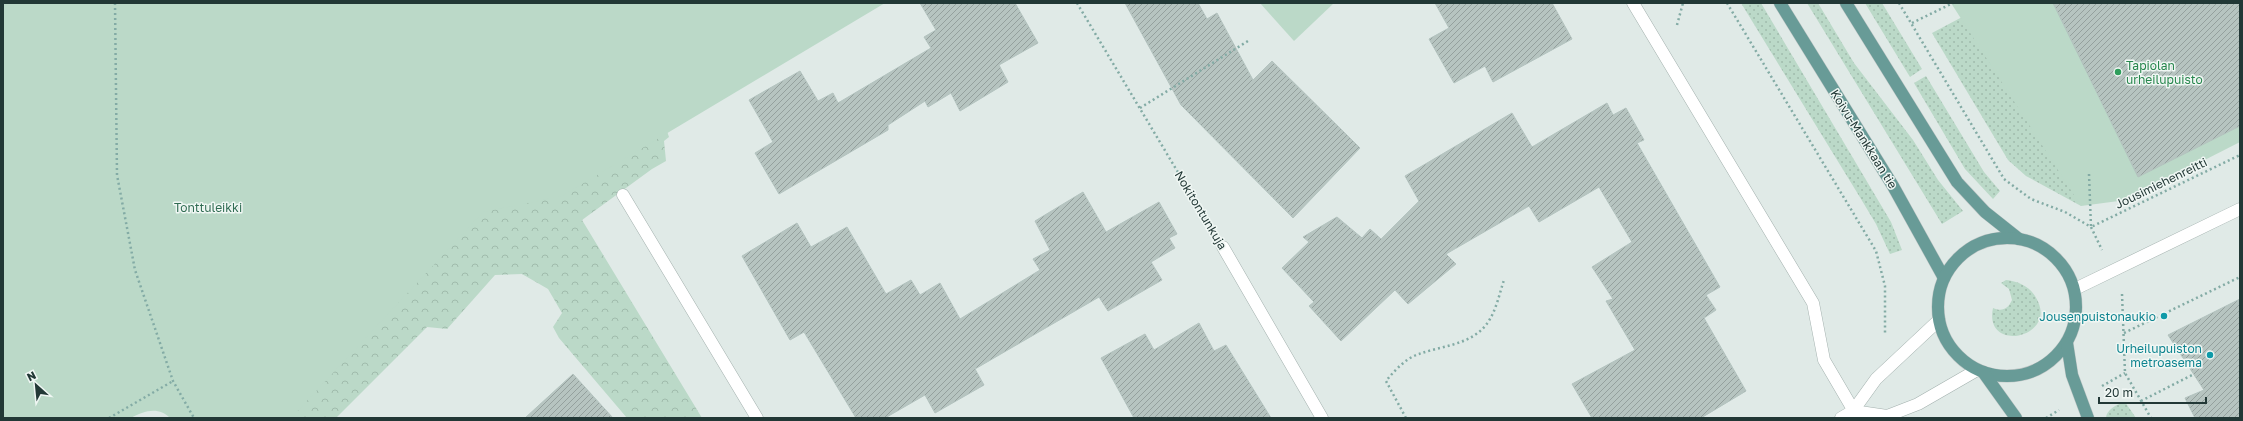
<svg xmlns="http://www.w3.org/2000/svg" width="2243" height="421" font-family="'Golos Text',sans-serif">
	<defs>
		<pattern id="grass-dots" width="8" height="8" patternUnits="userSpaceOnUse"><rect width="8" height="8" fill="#bbd9c8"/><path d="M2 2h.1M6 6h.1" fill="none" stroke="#a0bbac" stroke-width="1.8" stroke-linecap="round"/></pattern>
		<pattern id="forest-crowns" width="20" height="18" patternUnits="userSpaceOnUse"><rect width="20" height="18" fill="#bbd9c8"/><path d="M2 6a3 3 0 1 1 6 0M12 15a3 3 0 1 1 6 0" fill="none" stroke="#a0bbac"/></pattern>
		<pattern id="building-hatch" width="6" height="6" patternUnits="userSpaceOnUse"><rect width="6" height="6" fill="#b6c4c0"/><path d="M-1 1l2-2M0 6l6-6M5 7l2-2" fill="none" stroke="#94a09d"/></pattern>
	</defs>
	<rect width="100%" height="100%" fill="#e0eae7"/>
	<!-- grass -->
	<g fill="url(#grass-dots)">
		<polygon points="1741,3 1761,3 1891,222 1902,250 1890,254 1876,224 1861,199"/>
		<polygon points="1807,3 1818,3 1854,63 1913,140 1938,180 1963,211 1942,224"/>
		<polygon points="1865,3 1882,3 1922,69 1910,77"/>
		<polygon points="1964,16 2082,199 2081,206 2026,176 2008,160 1932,33"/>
		<polygon points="1926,76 1984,172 2000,191 1993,199 1965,169 1914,83"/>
		<path d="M2006 280C2017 281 2029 286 2035 296 2062 337 1983 355 1993 308 2002 312 2008 309 2012 300L2009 289 2001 283Z"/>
		<path d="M2125 402 2136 418H2106C2106 410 2117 404 2125 402Z"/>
	</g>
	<!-- forest -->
	<polygon fill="url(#forest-crowns)" points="656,98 669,137 664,141 666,161 652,169 582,220 702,418 627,418 559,338 553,327 562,313 548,289 522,274 495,275 447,329 427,327 336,418 268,418 181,152"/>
	<!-- green -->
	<g fill="#bbd9c8">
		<path d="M3 3H885L562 196 483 212 291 418H170C159 406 143 411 131 418H3Z"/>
		<polygon points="1260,3 1334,3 1294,41"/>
		<polygon points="1951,3 2240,3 2240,142 2126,200 2081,206"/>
	</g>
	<!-- building -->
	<g fill="url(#building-hatch)" stroke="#b3c3bf">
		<polygon points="920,3 1015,3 1038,43 999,65 1008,82 960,111 951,93 928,107 925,101 888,125 888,130 779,194 755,153 773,142 749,100 800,71 818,101 833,93 838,103 931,48 924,37 936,30"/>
		<polygon points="1125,3 1198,3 1207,19 1217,13 1253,80 1272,61 1360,148 1293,218 1181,105"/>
		<polygon points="1435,3 1552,3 1572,39 1493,82 1485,66 1454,83 1429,39 1449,28"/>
		<polygon points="2053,3 2240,3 2240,126 2138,177"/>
		<polygon points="1607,103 1613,115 1626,108 1644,140 1637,143 1720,287 1706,295 1716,310 1704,318 1746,391 1701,418 1592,418 1572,384 1635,350 1606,301 1613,299 1592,267 1632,242 1599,187 1539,222 1529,206 1446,254 1456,264 1408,304 1395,290 1341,341 1309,306 1314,302 1282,268 1309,242 1303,237 1337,217 1362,238 1370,229 1381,239 1419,201 1405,176 1512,113 1532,147"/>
		<polygon points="1083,192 1106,232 1159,202 1177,234 1169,238 1175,248 1151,262 1162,280 1108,311 1099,297 975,369 984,385 935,413 925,395 885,418 856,418 804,332 790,340 742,256 797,223 811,247 847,227 886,294 911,280 920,295 940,283 960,319 1040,270 1033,259 1050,250 1035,221"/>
		<polygon points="2240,299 2240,418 2195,418 2185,398 2204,390 2168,335"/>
		<polygon points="1199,323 1214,351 1226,345 1271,418 1134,418 1101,358 1145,334 1154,350"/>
		<polygon points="573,374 613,418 525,418"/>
	</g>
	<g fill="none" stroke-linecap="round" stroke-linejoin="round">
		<!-- minor casing -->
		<g stroke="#a3b1ae" stroke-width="13">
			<g id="minor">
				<polyline points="1633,3 1813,303 1824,360 1858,418"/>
				<polyline points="623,195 757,418"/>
				<polyline points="1223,247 1322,418"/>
				<polyline points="2075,289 2240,209"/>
				<polyline points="1853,411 1887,416 1918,404 1977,370"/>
				<polyline points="1841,418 1853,411 1876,379 1939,320"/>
			</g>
		</g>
		<!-- major casing -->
		<g stroke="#c1c7c7" stroke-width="13">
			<g id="major">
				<polyline points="1780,3 1893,186 1944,278"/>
				<polyline points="1846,3 1957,182 1985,212 2019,239"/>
				<circle cx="2007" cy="307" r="69"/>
				<polyline points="2067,343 2072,375 2088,418"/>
				<polyline points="1983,372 2016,418"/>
			</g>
		</g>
		<!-- path -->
		<g stroke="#83aba5" stroke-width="2.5" stroke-dasharray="2 3" stroke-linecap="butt">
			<polyline points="115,3 117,175 135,270 173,381 194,418"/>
			<polyline points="1077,3 1210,226"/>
			<polyline points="1727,3 1876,251 1885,286 1885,335"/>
			<polyline points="1899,3 2004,179 2031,199 2065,212 2091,227 2102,250"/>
			<polyline points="1912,23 1953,3"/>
			<polyline points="1677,25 1683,3"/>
			<polyline points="1140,108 1248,41"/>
			<polyline points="2089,174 2091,227 2240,155"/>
			<polyline points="2122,294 2125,373 2151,418"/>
			<polyline points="2124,333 2240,277"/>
			<polyline points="2102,386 2125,373"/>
			<polyline points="2141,401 2194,374"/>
			<polyline points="109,418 173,381"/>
			<path d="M1406 418 1386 381C1395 370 1406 358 1419 354 1441 346 1470 345 1486 325 1496 312 1499 295 1504 280"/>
			<polyline points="2046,418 2059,410"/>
		</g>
		<!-- minor -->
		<use href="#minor" stroke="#fff" stroke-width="12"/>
		<!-- major -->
		<use href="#major" stroke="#689b97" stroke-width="12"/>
	</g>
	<!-- markers -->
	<circle fill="#2e9e5b" stroke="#f0f7f4" stroke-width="1.5" cx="2118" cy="72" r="4"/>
	<g fill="#0f9aa8" stroke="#f0f7f4" stroke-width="1.5">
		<circle cx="2164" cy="316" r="4"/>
		<circle cx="2210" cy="355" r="4"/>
	</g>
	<g text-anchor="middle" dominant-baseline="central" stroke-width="3" stroke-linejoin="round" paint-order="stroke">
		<!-- leisure labels -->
		<g font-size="12" fill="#27864d" stroke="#f0f7f4" text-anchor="start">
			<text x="2126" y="65">Tapiolan<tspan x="2126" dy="14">urheilupuisto</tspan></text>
		</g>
		<!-- street labels -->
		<g font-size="12" fill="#223836" stroke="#f0f7f4">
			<text transform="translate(1864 139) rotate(58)">Koivu-Mankkaan tie</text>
			<text transform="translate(2161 183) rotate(-26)">Jousimiehenreitti</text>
			<text transform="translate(1201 210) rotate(59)">Nokitontunkuja</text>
		</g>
		<!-- park labels -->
		<g font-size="12" fill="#306c52" stroke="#f0f7f4">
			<text x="208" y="207">Tonttuleikki</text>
		</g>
		<!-- culture labels -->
		<g font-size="12" fill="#0d838f" stroke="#f0f7f4" text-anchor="end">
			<text x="2156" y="316">Jousenpuistonaukio</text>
			<text x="2202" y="348">Urheilupuiston<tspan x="2202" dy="14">metroasema</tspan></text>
		</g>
	</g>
	<!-- border -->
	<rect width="2243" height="421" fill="none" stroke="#223836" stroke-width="8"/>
	<!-- north arrow -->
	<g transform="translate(36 385) rotate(333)" stroke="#f0f7f4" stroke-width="3" paint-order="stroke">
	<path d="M0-3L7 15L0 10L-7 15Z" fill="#223836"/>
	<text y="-6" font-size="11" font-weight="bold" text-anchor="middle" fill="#223836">N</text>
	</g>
	<!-- scale -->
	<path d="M2099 397v6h107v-6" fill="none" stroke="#223836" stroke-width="2"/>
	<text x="2105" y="397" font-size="12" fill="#223836" stroke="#f0f7f4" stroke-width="3" paint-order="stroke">20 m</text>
</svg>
